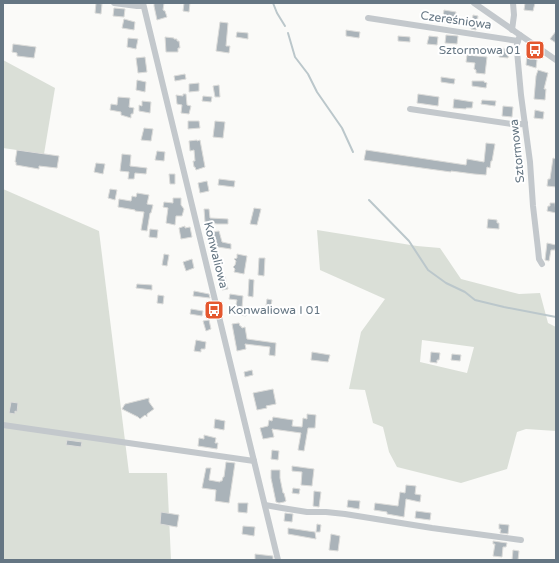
<svg xmlns="http://www.w3.org/2000/svg" width="559" height="563" font-family="'Varela Round',sans-serif">
	<rect width="100%" height="100%" fill="#fafaf8"/>
	<!-- green -->
	<g fill="#dadfd7" fill-rule="evenodd">
		<polygon points="3,60 55,88 44,154 3,148"/>
		<polygon points="3,189 99,231 129,473 167,473 171,560 3,560"/>
		<path d="M317 230 417 246 440 248 461 279 519 294 540 293 548 323 556 327V431L526 429 517 432 507 469 461 483 397 467 389 452 383 427 373 423 365 390 349 389 361 332 385 299 320 270ZM422 340 474 347 467 373 420 362Z"/>
	</g>
	<g fill="none" stroke-linecap="round" stroke-linejoin="round">
		<!-- stream -->
		<g stroke="#bbc7cb" stroke-width="2">
			<polyline points="273,3 277,13 285,26"/>
			<polyline points="288,33 295,57 308,74 317,92 342,128 353,152"/>
			<polyline points="369,200 409,241 428,270 446,283 465,292 475,300 504,307 556,317"/>
		</g>
	</g>
	<!-- building -->
	<g fill="#aab3b9" stroke="#dcdcda">
		<polygon points="96,3 102,4 101,14 95,13"/>
		<polygon points="154,3 164,3 163,10 165,11 167,17 157,20 154,6"/>
		<polygon points="184,3 190,3 189,12 183,11"/>
		<polygon points="525,3 535,3 533,11 524,10"/>
		<polygon points="114,8 125,9 124,17 113,16"/>
		<polygon points="444,10 456,12 454,23 442,22"/>
		<polygon points="473,15 478,16 476,30 471,29"/>
		<polygon points="124,19 135,22 134,30 122,28"/>
		<polygon points="220,22 228,23 226,46 230,46 229,53 216,51"/>
		<polygon points="346,30 360,32 359,38 346,36"/>
		<polygon points="556,31 556,43 550,39"/>
		<polygon points="237,32 248,33 248,39 236,37"/>
		<polygon points="446,35 458,36 457,44 445,43"/>
		<polygon points="398,36 410,37 410,42 398,41"/>
		<polygon points="429,36 438,37 437,45 427,44"/>
		<polygon points="165,37 174,38 174,39 177,39 177,41 179,41 180,48 178,48 178,52 166,52"/>
		<polygon points="128,38 138,39 136,49 127,47"/>
		<polygon points="13,44 36,47 34,58 17,56 17,53 12,52"/>
		<polygon points="500,48 509,49 508,58 499,57"/>
		<polygon points="467,55 487,57 485,74 476,73 476,70 474,69 475,63 466,62"/>
		<polygon points="527,55 535,56 535,59 537,60 536,68 526,65"/>
		<polygon points="145,57 147,72 138,73 136,58"/>
		<polygon points="538,70 548,73 544,89 546,89 545,100 534,99 536,76"/>
		<polygon points="185,74 186,79 175,81 174,76"/>
		<polygon points="441,77 455,79 454,84 441,82"/>
		<polygon points="137,80 146,82 145,92 136,90"/>
		<polygon points="472,81 484,81 484,82 487,83 486,88 472,86"/>
		<polygon points="199,83 199,91 189,92 189,84"/>
		<polygon points="219,85 220,97 215,97 213,86"/>
		<polygon points="183,94 186,94 187,105 191,106 189,114 181,113 182,105 177,104 176,95 183,96"/>
		<polygon points="418,94 439,97 438,106 417,103"/>
		<polygon points="203,96 212,97 211,102 202,101"/>
		<polygon points="118,97 130,98 129,107 134,108 133,114 131,114 131,118 121,115 121,112 110,110 111,104 117,105"/>
		<polygon points="454,99 473,102 472,108 466,108 466,109 453,108"/>
		<polygon points="482,100 496,101 495,106 481,104"/>
		<polygon points="142,101 151,102 150,113 139,111 139,105 142,106"/>
		<polygon points="503,106 513,107 512,117 502,116"/>
		<polygon points="535,110 544,112 543,119 534,118"/>
		<polygon points="188,121 199,121 200,128 188,129"/>
		<polygon points="215,121 225,122 223,138 213,137"/>
		<polygon points="144,128 153,129 151,141 141,140"/>
		<polygon points="197,140 197,141 200,140 205,167 196,170 195,167 194,167 193,161 195,161 194,150 190,151 189,141"/>
		<polygon points="486,143 495,144 492,161 491,161 490,168 487,167 486,175 474,174 451,171 451,172 364,160 366,150 466,165 467,159 484,162"/>
		<polygon points="17,150 59,156 57,168 39,166 39,169 16,165 16,162 15,162"/>
		<polygon points="157,151 165,152 164,161 155,160"/>
		<polygon points="122,154 131,155 130,166 147,168 146,174 135,173 134,179 128,179 129,172 120,171"/>
		<polygon points="553,158 556,159 556,187 547,186 548,179 550,179"/>
		<polygon points="96,163 105,164 103,174 94,172"/>
		<polygon points="169,174 175,174 175,184 170,184"/>
		<polygon points="219,179 235,181 234,187 218,185"/>
		<polygon points="207,181 209,191 200,193 198,183"/>
		<polygon points="110,189 117,190 115,200 108,198"/>
		<polygon points="137,193 149,195 147,204 153,205 151,213 150,213 147,231 141,230 144,212 135,211 135,210 118,207 119,199 131,201 132,196 136,197"/>
		<polygon points="173,198 181,198 181,205 184,209 182,216 176,216 175,225 166,223 168,208 163,207 164,202 173,203"/>
		<polygon points="550,203 555,203 556,213 547,211 548,206 550,206"/>
		<polygon points="254,208 261,209 257,225 250,224"/>
		<polygon points="204,209 209,209 210,218 228,219 228,224 217,224 205,222"/>
		<polygon points="488,219 497,220 497,223 499,223 499,229 487,228"/>
		<polygon points="185,226 185,228 190,227 192,237 181,239 179,228"/>
		<polygon points="150,229 158,230 157,238 149,237"/>
		<polygon points="219,231 222,242 231,244 231,249 211,246 209,237 213,236 212,232"/>
		<polygon points="547,243 556,245 555,250 551,250 549,261 545,260"/>
		<polygon points="164,254 169,255 167,266 162,265"/>
		<polygon points="237,254 247,256 244,274 234,272 235,269 233,267 235,265 236,261 234,259 237,258"/>
		<polygon points="259,258 265,258 264,276 258,275"/>
		<polygon points="192,259 194,268 186,271 183,262"/>
		<polygon points="225,276 228,289 222,290 220,278"/>
		<polygon points="249,279 254,280 253,297 248,296"/>
		<polygon points="137,284 152,285 152,290 136,288"/>
		<polygon points="194,291 209,294 210,298 193,296"/>
		<polygon points="230,294 243,296 242,308 247,308 246,316 234,314 237,300 229,299"/>
		<polygon points="158,295 164,296 163,304 157,303"/>
		<polygon points="267,299 272,300 271,306 266,306"/>
		<polygon points="191,309 203,311 202,316 190,314"/>
		<polygon points="279,310 287,310 286,315 278,314"/>
		<polygon points="209,320 211,329 206,331 203,321"/>
		<polygon points="239,323 240,326 241,326 242,328 245,327 247,339 276,343 275,356 269,355 270,347 245,344 246,349 237,351 232,324"/>
		<polygon points="196,340 206,342 205,349 201,349 201,352 194,351"/>
		<polygon points="312,352 330,355 328,362 311,360"/>
		<polygon points="431,352 440,353 439,360 437,360 437,363 430,362"/>
		<polygon points="452,354 461,355 460,361 451,360"/>
		<polygon points="252,370 253,375 245,377 244,372"/>
		<polygon points="273,389 276,404 266,406 267,408 257,410 253,393"/>
		<polygon points="149,398 149,402 154,409 147,414 147,417 145,415 140,419 138,417 122,409 125,404"/>
		<polygon points="11,402 18,403 17,412 15,411 15,414 9,413"/>
		<polygon points="307,414 316,415 315,428 308,428 304,451 298,450 301,433 272,429 274,437 263,439 260,428 268,426 269,420 272,421 273,417 293,420 292,426 302,427 303,418 307,419"/>
		<polygon points="215,419 225,421 224,430 214,428"/>
		<polygon points="204,435 216,438 215,443 218,443 217,449 198,446 199,438 204,439"/>
		<polygon points="67,440 82,442 81,447 66,445"/>
		<polygon points="272,450 279,451 278,460 271,459"/>
		<polygon points="226,462 235,463 229,503 215,501 216,490 202,488 206,468 211,468 209,480 220,482 220,481 222,481 223,477 224,477"/>
		<polygon points="292,466 314,469 312,486 301,485 302,472 292,471"/>
		<polygon points="271,470 280,470 280,478 283,493 284,493 286,501 284,502 279,503 276,502 271,478"/>
		<polygon points="406,485 416,486 415,494 421,495 420,502 406,499 404,517 387,514 387,512 374,510 375,503 398,506 400,492 405,493"/>
		<polygon points="293,488 300,489 299,494 292,493"/>
		<polygon points="314,491 321,492 319,507 313,506"/>
		<polygon points="348,500 360,501 359,509 347,507"/>
		<polygon points="238,503 248,503 247,513 238,512"/>
		<polygon points="416,511 431,513 430,520 415,518"/>
		<polygon points="161,512 179,515 177,527 160,524"/>
		<polygon points="285,513 293,514 292,522 284,521"/>
		<polygon points="317,524 321,525 320,532 316,532"/>
		<polygon points="499,524 509,525 508,534 500,533 501,529 499,529"/>
		<polygon points="243,526 255,527 254,536 242,534"/>
		<polygon points="288,528 315,532 316,539 288,534"/>
		<polygon points="331,534 340,536 338,551 329,550"/>
		<polygon points="493,541 507,543 506,547 503,547 502,557 493,556 495,544 493,544"/>
		<polygon points="513,550 519,551 518,560 512,560"/>
		<polygon points="255,554 273,556 273,560 255,560"/>
	</g>
	<g fill="none" stroke-linecap="round" stroke-linejoin="round">
		<!-- minor -->
		<g stroke="#c3c8cc" stroke-width="6">
			<polyline points="114,3 137,6 143,6"/>
			<polyline points="143,3 278,560"/>
			<polyline points="474,3 556,60"/>
			<polyline points="368,18 518,41"/>
			<polyline points="512,30 514,15 513,3"/>
			<polyline points="520,35 517,44 517,51 521,95 530,162 533,206 538,249 539,259 542,264"/>
			<polyline points="410,109 518,125 525,123"/>
			<polyline points="3,425 254,461"/>
			<polyline points="265,505 282,508 307,512 326,512 345,514 432,528 521,540"/>
		</g>
	</g>
	<!-- icons -->
	<defs>
		<g id="bus-square" transform="scale(1)"><rect x="-9" y="-9" width="18" height="18" rx="4" fill="#e4572e" stroke="#fff"/><path d="M-5-6H5V4H4V6H2V4H-2V6H-4V4H-5ZM-3.5-4V0h7V-4ZM-3.5 1.2v1.5H-2V1.2ZM2 1.2v1.5H3.5V1.2Z" fill="#fff"/></g>
	</defs>
	<g fill-rule="evenodd">
		<use href="#bus-square" x="535" y="50"/>
		<use href="#bus-square" x="214" y="310"/>
	</g>
	<g text-anchor="middle" dominant-baseline="central" stroke-width="4" stroke-linejoin="round" paint-order="stroke">
		<!-- street labels -->
		<g font-size="12" fill="#657683" stroke="#fff">
			<text transform="translate(456 20) rotate(8)">Czereśniowa</text>
			<text transform="translate(517 151) rotate(-96)">Sztormowa</text>
			<text transform="translate(216 255) rotate(76)">Konwaliowa</text>
		</g>
		<!-- poi labels -->
		<g font-size="12" fill="#657683" stroke="#fff" text-anchor="end">
			<text x="521" y="50">Sztormowa 01</text>
			<text x="228" y="310" text-anchor="start">Konwaliowa I 01</text>
		</g>
	</g>
	<!-- border -->
	<rect width="559" height="563" fill="none" stroke="#657683" stroke-width="8"/>
</svg>
